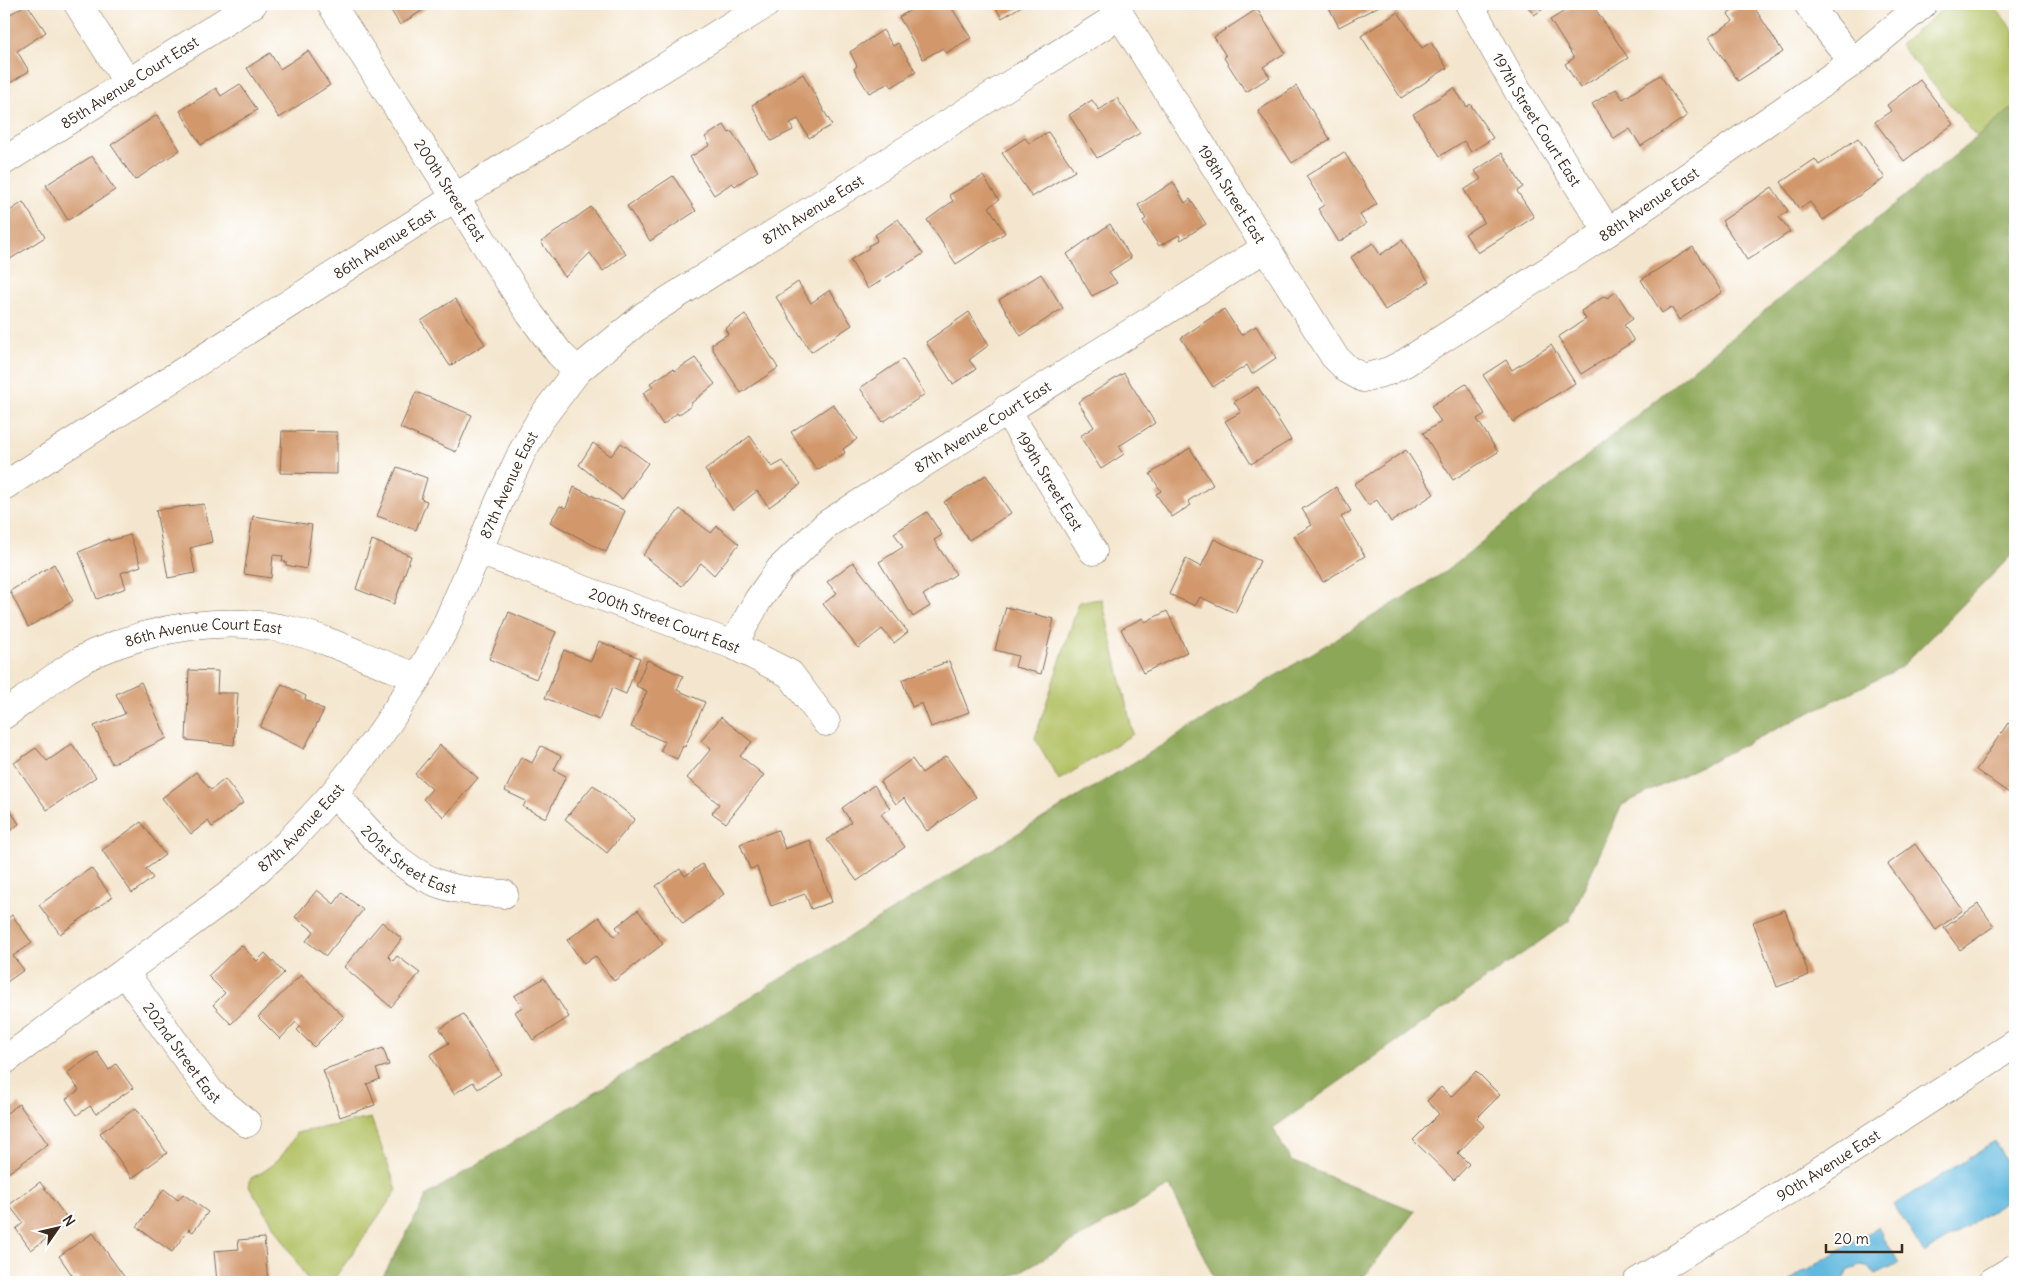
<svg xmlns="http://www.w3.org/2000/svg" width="2019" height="1286" font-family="Delius,sans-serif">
	<rect width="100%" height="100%" fill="#fff"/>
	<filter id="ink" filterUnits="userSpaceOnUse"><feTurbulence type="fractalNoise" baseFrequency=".02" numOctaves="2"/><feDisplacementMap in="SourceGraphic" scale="10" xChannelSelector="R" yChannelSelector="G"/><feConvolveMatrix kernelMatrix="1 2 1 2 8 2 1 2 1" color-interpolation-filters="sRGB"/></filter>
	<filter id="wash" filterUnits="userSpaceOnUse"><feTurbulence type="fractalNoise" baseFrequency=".0096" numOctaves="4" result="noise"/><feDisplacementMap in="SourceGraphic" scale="20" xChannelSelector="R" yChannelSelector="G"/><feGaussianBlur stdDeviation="1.12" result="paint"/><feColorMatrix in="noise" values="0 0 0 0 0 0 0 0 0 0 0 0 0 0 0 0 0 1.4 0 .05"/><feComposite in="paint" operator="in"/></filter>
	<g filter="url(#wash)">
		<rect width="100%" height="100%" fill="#f4e6ce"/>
		<!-- green -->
		<g fill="#b2c163" stroke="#767640">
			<polygon points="1949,4 1992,4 2015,32 2015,106 1978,138 1900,45"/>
			<polygon points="1102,599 1133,734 1059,780 1035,738 1079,602"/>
			<path d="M371 1118 397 1190 332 1282H309L249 1186 251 1178C272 1169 286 1154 296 1133Z"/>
		</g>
		<!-- forest -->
		<polygon fill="#8da759" stroke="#64683c" points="2015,106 2015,552 1900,668 1622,805 1569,921 1273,1128 1291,1161 1415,1211 1360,1282 1216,1282 1170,1186 1002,1282 380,1282 427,1195 1445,572"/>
		<!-- water -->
		<g fill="#62b9df" stroke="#4e727e">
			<polygon points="1995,1142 2015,1175 2015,1196 1924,1253 1894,1205"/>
			<polygon points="1878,1227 1899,1263 1876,1274 1867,1266 1860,1265 1847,1271 1844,1282 1786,1282"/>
		</g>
		<g id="blocks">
			<!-- building -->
			<g fill="#d2986c">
				<polygon points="27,4 46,32 17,51 29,71 7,85 4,81 4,18"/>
				<polygon points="387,4 432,4 400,25"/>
				<polygon points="921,4 949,4 971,38 946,53 943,48 923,59 899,17"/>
				<polygon points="993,4 1025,4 1002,18"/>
				<polygon points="1327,4 1383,4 1339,27"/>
				<polygon points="1526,4 1551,4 1534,15"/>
				<polygon points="1576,4 1592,4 1628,58 1580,88 1565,64 1574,58 1550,20"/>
				<polygon points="1743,4 1752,4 1783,52 1738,81 1709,37 1733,21 1728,14"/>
				<polygon points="1257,9 1285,53 1263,67 1270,77 1246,92 1224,58 1226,56 1214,37"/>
				<polygon points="1398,12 1422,48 1431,42 1447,68 1401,98 1361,36"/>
				<polygon points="883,30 893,46 898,43 916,72 892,87 889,83 869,93 854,69 857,66 850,52"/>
				<polygon points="308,51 330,85 279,118 247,68 270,53 280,69"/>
				<polygon points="803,74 832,125 809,138 798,119 790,123 793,130 771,141 752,105"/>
				<polygon points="1660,75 1687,116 1641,146 1630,129 1614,139 1592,104 1616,89 1623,99"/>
				<polygon points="1920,80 1953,124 1904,161 1875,122 1891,111 1887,105"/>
				<polygon points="240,84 257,110 201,145 180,111 216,88 221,96"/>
				<polygon points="1296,86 1330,139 1292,163 1258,111"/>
				<polygon points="1454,88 1467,107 1470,104 1493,138 1471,152 1464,141 1440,156 1413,114"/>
				<polygon points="1117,98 1140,133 1097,158 1069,115 1092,100 1099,110"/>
				<polygon points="157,115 180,150 135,180 111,145"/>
				<polygon points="724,125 729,133 732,132 758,171 735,186 732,183 714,195 690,157 710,145 705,137"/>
				<polygon points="1048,132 1075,171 1032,197 1002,153 1025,138 1029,143"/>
				<polygon points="1858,138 1885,178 1823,220 1810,202 1799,209 1781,182 1815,159 1819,165"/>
				<polygon points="1344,152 1377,204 1360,215 1366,224 1339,242 1318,209 1324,205 1306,176"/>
				<polygon points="1502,153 1523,187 1517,191 1534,217 1478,253 1465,234 1484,222 1464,190 1481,179 1475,171"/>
				<polygon points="92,156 115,190 68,220 46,185"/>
				<polygon points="673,176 696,211 650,241 627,206"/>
				<polygon points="983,176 999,200 989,207 1005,233 956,264 927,220 953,201 949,195"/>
				<polygon points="1173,182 1185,203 1190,199 1206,224 1181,240 1179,235 1159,246 1143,221 1146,219 1138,205"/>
				<polygon points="1772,187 1788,211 1779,217 1790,232 1747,260 1722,221"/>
				<polygon points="23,202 45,237 4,263 4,215"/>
				<polygon points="591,207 626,254 603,271 590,253 565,277 541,242"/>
				<polygon points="898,219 923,254 868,289 850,260 869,248 868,246 877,241 875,235"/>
				<polygon points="1110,224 1131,258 1109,272 1117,283 1092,296 1067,254"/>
				<polygon points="1402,240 1429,282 1385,310 1351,257 1373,243 1380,255"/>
				<polygon points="1693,247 1722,292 1679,320 1671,307 1662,313 1641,280"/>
				<polygon points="1041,274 1063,308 1021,336 999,300"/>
				<polygon points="798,282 811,303 830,290 852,325 811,352 776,297"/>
				<polygon points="1616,292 1633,319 1624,325 1634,341 1581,374 1558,337 1586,319 1581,311 1605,296 1607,298"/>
				<polygon points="455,299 485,344 450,366 421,321"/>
				<polygon points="1224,309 1241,335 1256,326 1276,358 1252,374 1247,365 1213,387 1181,338"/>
				<polygon points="969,312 989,345 969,360 976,369 953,384 926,342"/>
				<polygon points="745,314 778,368 741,393 712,348 712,344 728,334 725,329"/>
				<polygon points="1551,345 1575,383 1513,422 1483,375 1506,360 1512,370"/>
				<polygon points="695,358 715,384 690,404 691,406 678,415 677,413 663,425 643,393 653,387 650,383 673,369 675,371"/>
				<polygon points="903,359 925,394 883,422 860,388"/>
				<polygon points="1124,373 1155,423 1119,446 1124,454 1101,469 1080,436 1094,427 1078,402"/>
				<polygon points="1466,384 1485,414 1477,419 1498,452 1453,480 1423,433 1441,422 1431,406"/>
				<polygon points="1258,387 1291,440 1251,464 1225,421 1241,412 1234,402"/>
				<polygon points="416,392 472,415 456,452 400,428"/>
				<polygon points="833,404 857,439 843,449 845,453 817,470 791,432"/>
				<polygon points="282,431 337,432 337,474 280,473"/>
				<polygon points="750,436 772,467 783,461 801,484 769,507 757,491 733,510 705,470"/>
				<polygon points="593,443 611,456 621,443 648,463 622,499 579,465"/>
				<polygon points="1190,448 1213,485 1188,501 1191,505 1172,517 1156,494 1161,491 1150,474"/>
				<polygon points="1406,450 1434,494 1391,522 1377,500 1368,505 1354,484"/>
				<polygon points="397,467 427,478 421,499 427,501 416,530 377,516"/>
				<polygon points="986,475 1011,513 969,540 944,502"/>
				<polygon points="574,487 625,511 606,552 550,522 560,506 566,508"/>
				<polygon points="1336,487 1351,511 1341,517 1365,556 1323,582 1294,536 1312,525 1302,509"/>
				<polygon points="204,504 212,542 190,548 195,573 168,578 156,510"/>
				<polygon points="680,509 711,533 717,526 739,544 714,575 701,563 682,586 643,555"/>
				<polygon points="927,512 942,535 934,540 956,574 923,595 930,606 913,617 879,562 903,547 894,533"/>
				<polygon points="253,516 312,525 306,569 286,565 286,562 282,561 283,556 273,555 271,578 244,574"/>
				<polygon points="130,535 141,566 121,573 126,588 97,599 79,552 109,539 109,541"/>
				<polygon points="1214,539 1260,561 1235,613 1200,597 1195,606 1169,594 1186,559 1201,567"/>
				<polygon points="372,540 411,556 394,604 356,589"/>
				<polygon points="853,562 908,632 894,643 882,629 858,648 823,604 837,593 827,582"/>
				<polygon points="54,564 73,601 28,627 10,591"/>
				<polygon points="1006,607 1054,619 1041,674 1015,667 1018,656 995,650"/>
				<polygon points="1167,611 1187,652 1143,673 1121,629 1143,618 1145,622"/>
				<polygon points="509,612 556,632 536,679 489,659"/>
				<polygon points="599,641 640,658 626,694 612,688 599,720 545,698 564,650 591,661"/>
				<polygon points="647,660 683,676 677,690 705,702 685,747 683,746 677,759 660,751 665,742 631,727 647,691 636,686"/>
				<polygon points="949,661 969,712 931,727 922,703 912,707 902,680"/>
				<polygon points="189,670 218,671 217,693 238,693 234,745 186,740"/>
				<polygon points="141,682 167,738 112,764 94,726 125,714 116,694"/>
				<polygon points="282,684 306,696 305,699 324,710 304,749 260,727"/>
				<polygon points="721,717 752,742 740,756 764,775 726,823 712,813 719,804 687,778 711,749 701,741"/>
				<polygon points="2008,723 2015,728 2015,784 2009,793 1976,770"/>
				<polygon points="72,744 96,777 47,810 14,763 36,748 47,761"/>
				<polygon points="440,745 478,778 444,817 423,799 432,789 415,774"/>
				<polygon points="541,746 561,756 554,770 566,776 546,818 523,807 526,801 505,791 521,757 532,763"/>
				<polygon points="946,756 976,797 927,831 904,798 896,804 880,782 912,759 922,773"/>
				<polygon points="196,772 211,790 225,779 243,803 212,827 208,821 191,834 162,798"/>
				<polygon points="593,785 635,819 607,853 565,819"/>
				<polygon points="874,785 890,808 881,814 905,847 857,881 827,840 851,822 842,808"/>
				<polygon points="4,801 19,824 4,836"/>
				<polygon points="141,822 165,855 146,869 153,878 132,893 102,850"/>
				<polygon points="778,830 785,849 810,840 832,902 811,909 805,894 771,906 757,867 750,869 740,844"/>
				<polygon points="1915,844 1963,910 1936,930 1888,864"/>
				<polygon points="702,864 724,894 683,924 656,886 680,869 685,876"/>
				<polygon points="91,868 112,897 60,934 39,905"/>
				<polygon points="317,890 334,904 342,893 363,910 326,956 306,941 314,931 295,917"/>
				<polygon points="1978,904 1994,926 1960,950 1944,928"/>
				<polygon points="638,910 663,944 614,981 595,956 584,964 567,940 599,917 614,936 620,932 616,927"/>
				<polygon points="1785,910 1809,975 1777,987 1753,922"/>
				<polygon points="12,915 32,943 13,956 24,970 4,984 4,921"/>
				<polygon points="382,922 402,939 388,956 393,961 397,956 420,973 391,1007 344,967"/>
				<polygon points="241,945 257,961 265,953 284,973 231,1024 213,1005 225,993 208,976"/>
				<polygon points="301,975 344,1017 314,1047 297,1030 300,1027 296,1022 280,1039 258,1017"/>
				<polygon points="544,978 569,1017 533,1040 515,1012 522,1007 514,996"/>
				<polygon points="463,1014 501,1074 478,1089 473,1082 454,1094 430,1055 449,1043 440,1029"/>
				<polygon points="383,1048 389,1065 376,1069 380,1079 367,1084 375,1105 340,1117 323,1070"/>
				<polygon points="97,1052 109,1070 116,1064 133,1088 96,1114 90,1106 77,1115 66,1099 79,1090 67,1073"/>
				<polygon points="1476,1071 1500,1095 1477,1118 1484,1126 1458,1153 1469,1164 1454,1180 1413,1140 1439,1114 1427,1101 1441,1087 1451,1097"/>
				<polygon points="19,1104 48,1144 4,1176 4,1115"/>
				<polygon points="136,1108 167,1153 132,1178 100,1133"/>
				<polygon points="40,1182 70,1222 31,1250 16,1229 23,1223 9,1205"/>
				<polygon points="164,1189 178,1200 183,1194 208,1212 193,1232 189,1229 172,1252 137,1227"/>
				<polygon points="93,1233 128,1282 82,1282 77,1276 74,1278 59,1256"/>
				<polygon points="264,1238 268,1282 217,1282 214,1251 239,1249 238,1240"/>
			</g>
		</g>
	</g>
	<g filter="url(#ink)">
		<use href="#blocks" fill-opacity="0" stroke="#7c6c5c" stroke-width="1"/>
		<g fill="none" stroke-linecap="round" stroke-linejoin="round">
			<!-- minor casing -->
			<g stroke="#7c6c5c" stroke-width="29">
				<g id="minor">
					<polyline points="78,4 128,83"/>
					<path id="s1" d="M331 4 530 314 559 353 577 371"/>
					<path id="s2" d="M1113 4 1334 356 1347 369 1363 378 1389 371 1405 363 1608 232 1853 62 1923 4"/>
					<path id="s3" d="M1469 4 1518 91 1608 232"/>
					<polyline points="1808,4 1853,62"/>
					<path id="s4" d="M4 161 253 4"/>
					<path id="s5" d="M1006 409 1093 551"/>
					<path id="s6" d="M4 486 456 197 766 4"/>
					<path id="s7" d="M479 551 733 645 790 674 826 722"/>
					<path id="s8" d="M733 645 758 600 780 569 827 524 1267 247"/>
					<path id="s9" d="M4 715C30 696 67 666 95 653 155 627 225 615 289 630 334 640 374 663 418 677"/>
					<path id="s10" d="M334 793C364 826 394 866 437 883 457 891 483 892 504 894"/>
					<path id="s11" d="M125 973 211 1093 247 1123"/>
					<path id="s12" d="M4 1061 230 894 287 844 334 793 380 735 418 677 445 628 500 500 522 452 540 420 577 371 645 315 1120 15"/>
					<path id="s13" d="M1637 1282 1805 1180 2015 1044"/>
					<polyline points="1992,1282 2015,1268"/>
				</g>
			</g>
			<!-- minor -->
			<use href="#minor" stroke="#fff" stroke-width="28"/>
		</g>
	</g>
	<g text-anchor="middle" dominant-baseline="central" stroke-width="4" stroke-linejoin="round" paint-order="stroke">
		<!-- street labels -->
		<g font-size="15" fill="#3b2a1e" stroke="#fff">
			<text stroke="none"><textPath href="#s4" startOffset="148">85th Avenue Court East</textPath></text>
			<text stroke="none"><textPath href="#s3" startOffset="134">197th Street Court East</textPath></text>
			<text stroke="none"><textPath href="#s1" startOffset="221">200th Street East</textPath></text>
			<text stroke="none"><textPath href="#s2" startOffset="224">198th Street East</textPath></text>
			<text stroke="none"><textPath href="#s2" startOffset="788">88th Avenue East</textPath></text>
			<text stroke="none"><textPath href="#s12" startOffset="1202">87th Avenue East</textPath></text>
			<text stroke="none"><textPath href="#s6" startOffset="451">86th Avenue East</textPath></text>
			<text stroke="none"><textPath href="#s8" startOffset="338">87th Avenue Court East</textPath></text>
			<text stroke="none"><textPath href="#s5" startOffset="84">199th Street East</textPath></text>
			<text stroke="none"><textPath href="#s12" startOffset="782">87th Avenue East</textPath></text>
			<text stroke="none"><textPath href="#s7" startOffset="198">200th Street Court East</textPath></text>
			<text stroke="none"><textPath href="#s9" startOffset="222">86th Avenue Court East</textPath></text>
			<text stroke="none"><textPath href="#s12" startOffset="378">87th Avenue East</textPath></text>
			<text stroke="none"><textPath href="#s10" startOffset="102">201st Street East</textPath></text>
			<text stroke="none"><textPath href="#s11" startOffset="98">202nd Street East</textPath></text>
			<text stroke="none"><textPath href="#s13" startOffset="224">90th Avenue East</textPath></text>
		</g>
	</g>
	<!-- margin -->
	<rect width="2019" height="1286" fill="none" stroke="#fff" stroke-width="20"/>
	<!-- north arrow -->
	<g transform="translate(58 1228) rotate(56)" stroke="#ffffff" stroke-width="4" paint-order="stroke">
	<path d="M0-4L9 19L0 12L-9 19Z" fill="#3b2a1e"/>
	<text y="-8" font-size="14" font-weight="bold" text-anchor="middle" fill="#3b2a1e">N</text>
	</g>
	<!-- scale -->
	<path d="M1826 1244v8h76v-8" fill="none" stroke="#3b2a1e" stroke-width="2.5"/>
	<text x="1834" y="1244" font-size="15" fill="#3b2a1e" stroke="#ffffff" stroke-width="4" paint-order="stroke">20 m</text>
</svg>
